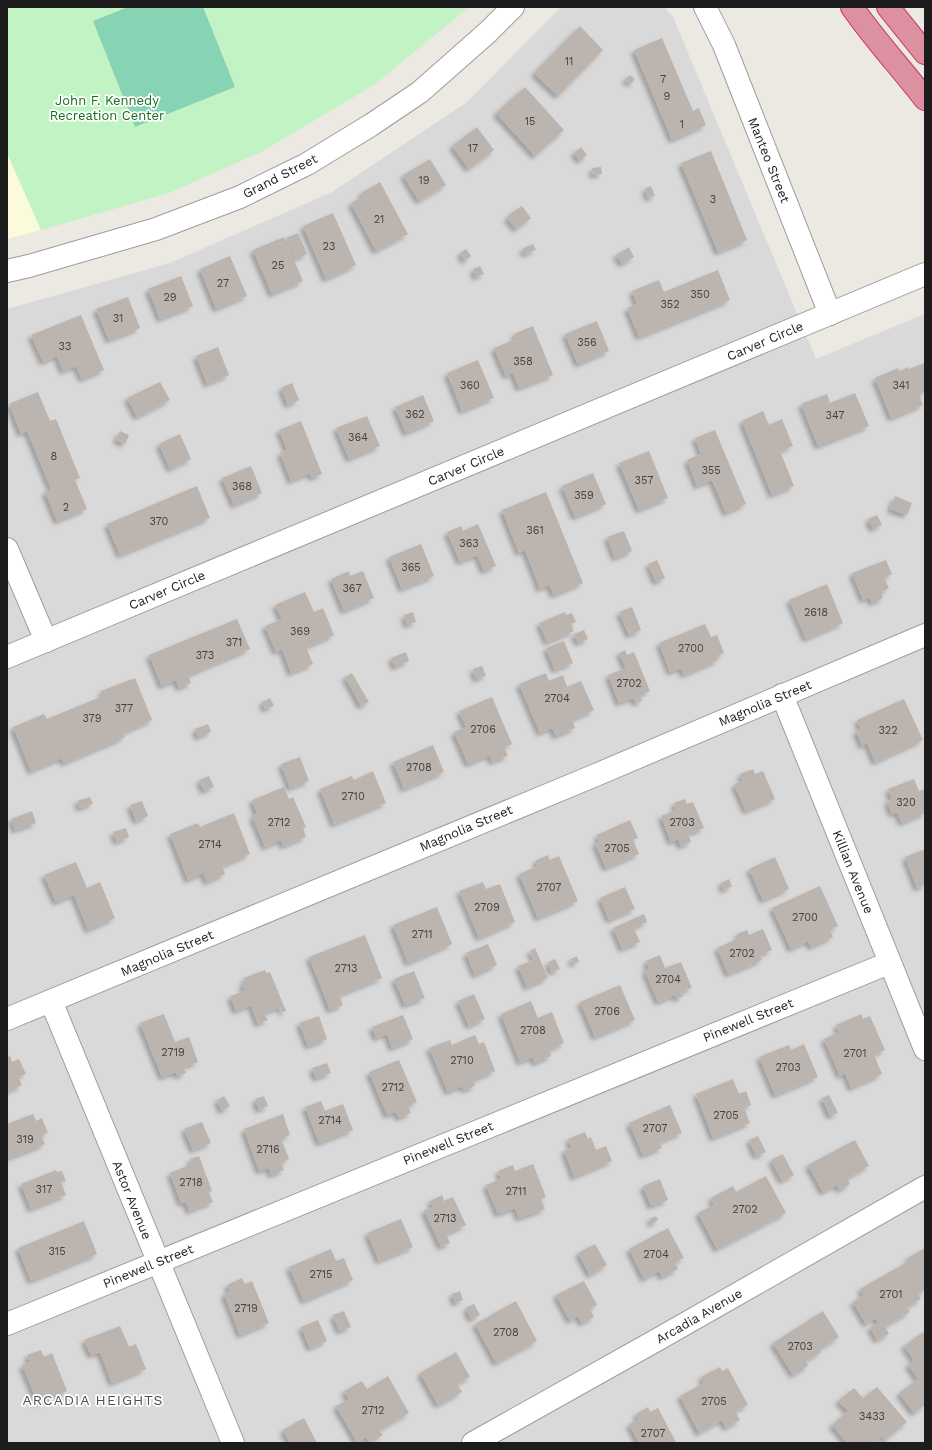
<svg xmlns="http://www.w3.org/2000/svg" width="932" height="1450" font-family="'Work Sans',sans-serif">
	<defs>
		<filter id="shadow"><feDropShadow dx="-3.5" dy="3.5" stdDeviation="2" flood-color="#0004"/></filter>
	</defs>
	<rect width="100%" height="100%" fill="#ece8e2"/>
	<!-- residential -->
	<polygon fill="#d9d9d9" points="561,7 664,7 673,17 816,359 925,314 925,1443 7,1443 7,309 170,263 332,192 466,103"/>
	<!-- education -->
	<polygon fill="#fbfbdc" points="7,153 41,230 7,239"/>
	<!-- park -->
	<polygon fill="#c2f3c5" points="7,7 469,7 374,85 263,151 169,193 41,230 7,153"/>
	<!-- pitch -->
	<polygon fill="#87d4b5" points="128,7 203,7 235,87 135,127 93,21"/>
	<!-- building -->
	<g fill="#bcb4af" filter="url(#shadow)">
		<polygon points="580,26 603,50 558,96 534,73"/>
		<polygon points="662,38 693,111 699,108 706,125 672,140 634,50"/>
		<polygon points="630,75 635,79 631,84 625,79"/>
		<polygon points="525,87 564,130 535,156 496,113"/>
		<polygon points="477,127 494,150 469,169 452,146"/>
		<polygon points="581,147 587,155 580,161 574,153"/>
		<polygon points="711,151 747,240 718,252 681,163"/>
		<polygon points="430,159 446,185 419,201 403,175"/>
		<polygon points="601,167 602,174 593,175 592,168"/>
		<polygon points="380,182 408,234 376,251 351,203 363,197 361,193"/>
		<polygon points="651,186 655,196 648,198 645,188"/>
		<polygon points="522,206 531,218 516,229 507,218 510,215 510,214"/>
		<polygon points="333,213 356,265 326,279 303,226"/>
		<polygon points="298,233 307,254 295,259 286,238"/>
		<polygon points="284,237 303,281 272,294 253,250"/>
		<polygon points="533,244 536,250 525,254 522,249"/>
		<polygon points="629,247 634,257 622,264 616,255"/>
		<polygon points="466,249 471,256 465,261 460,253"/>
		<polygon points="230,256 247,296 216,309 200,269"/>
		<polygon points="480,266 484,274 476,277 473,269"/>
		<polygon points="718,270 730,300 639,337 627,308 637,304 632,291 659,280 664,292"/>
		<polygon points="181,276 193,306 160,319 148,289"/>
		<polygon points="128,297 140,328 109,340 96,309"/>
		<polygon points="81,315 104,370 82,379 76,366 63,371 57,356 43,362 31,335"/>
		<polygon points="597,321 609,351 578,364 565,334"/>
		<polygon points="533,326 553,375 519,388 513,373 506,376 494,348 516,339 514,334"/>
		<polygon points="218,347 229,375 207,384 196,356"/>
		<polygon points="478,360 494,398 462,411 447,373"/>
		<polygon points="925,363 925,392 919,394 923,405 891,418 875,378 898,368 900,371 908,367 909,369"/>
		<polygon points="160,382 170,400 137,417 127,398"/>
		<polygon points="292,383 299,400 288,405 281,388"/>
		<polygon points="38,392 50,421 56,419 80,478 75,480 87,509 57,521 45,492 51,489 27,431 21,434 9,404"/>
		<polygon points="855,393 869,426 818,446 801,404 827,394 830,403"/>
		<polygon points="423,395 434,421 406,433 395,407"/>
		<polygon points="763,411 769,425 782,419 793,446 780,451 794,486 772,495 742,421"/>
		<polygon points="367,416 380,446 349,459 336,428"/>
		<polygon points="301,421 322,474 312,478 310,473 291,481 280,453 287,450 279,430"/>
		<polygon points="715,430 746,504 726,513 712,480 697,486 687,460 701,454 695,438"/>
		<polygon points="120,431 129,435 125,444 116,440"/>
		<polygon points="180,434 191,459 170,469 159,444"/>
		<polygon points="649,451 668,498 639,510 619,463"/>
		<polygon points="251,466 262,493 234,505 222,478"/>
		<polygon points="593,473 606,504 575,517 562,486"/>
		<polygon points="197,486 210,518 120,555 107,524"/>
		<polygon points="546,492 583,583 554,595 549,585 540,589 525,550 519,553 502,510"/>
		<polygon points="895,496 912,503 907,515 890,509"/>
		<polygon points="877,515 882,525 873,529 868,519"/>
		<polygon points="478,524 496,566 484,571 477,555 460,562 447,532 461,526 463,531"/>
		<polygon points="624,531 632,551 615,558 607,537"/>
		<polygon points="421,544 434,576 402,589 389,557"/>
		<polygon points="657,560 665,578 656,582 648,564"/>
		<polygon points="886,560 892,574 884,578 889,588 881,592 883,598 872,603 870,597 863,600 852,573"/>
		<polygon points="349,571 350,576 363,571 374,598 344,611 331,579"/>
		<polygon points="827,584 843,623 806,639 789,600"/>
		<polygon points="305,592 314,612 323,608 334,635 306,647 313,664 291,673 282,649 276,652 265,626 282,619 275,605"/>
		<polygon points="632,607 641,630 629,635 619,612"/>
		<polygon points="413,612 416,622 407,625 404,615"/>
		<polygon points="565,612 566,615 572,613 576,622 571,624 574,631 547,642 539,623"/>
		<polygon points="237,619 250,649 188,675 191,683 179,688 176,680 162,686 149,655"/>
		<polygon points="705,624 711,637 717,635 724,653 717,656 718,660 684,675 681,668 670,672 659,643"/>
		<polygon points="584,630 588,639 578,643 574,634"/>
		<polygon points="564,641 573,663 555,670 546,648"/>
		<polygon points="625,650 627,655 634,652 650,691 640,695 642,701 636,703 633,698 619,703 608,675 626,668 619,653"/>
		<polygon points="406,652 409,661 395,667 391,658"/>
		<polygon points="482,666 486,676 476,679 473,669"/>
		<polygon points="352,673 369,702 361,706 345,677"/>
		<polygon points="546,673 549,681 563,675 567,687 581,681 594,710 572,720 575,728 556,736 552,728 540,733 519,684"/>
		<polygon points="135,678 152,720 123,733 125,737 64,763 62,758 31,771 13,727 44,714 47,719 103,696 101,691"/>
		<polygon points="492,697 512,744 504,747 508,756 492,762 490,755 468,764 454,732 466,727 459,711"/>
		<polygon points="270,698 274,706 265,709 262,702"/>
		<polygon points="904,699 923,740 875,762 867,743 862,746 856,731 861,729 857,720"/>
		<polygon points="208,724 211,732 198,737 195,729"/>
		<polygon points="433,745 444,772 404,789 393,762"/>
		<polygon points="300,757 309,781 290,788 281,764"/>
		<polygon points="753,769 755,774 763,771 775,799 746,811 734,784 743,781 740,774"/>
		<polygon points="373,771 386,803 334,824 320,789 352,776 354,780"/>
		<polygon points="209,776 214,787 204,791 199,780"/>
		<polygon points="914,779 919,791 924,789 925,792 925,803 924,804 925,813 902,823 897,812 892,814 887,801 892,799 888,789"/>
		<polygon points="284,787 289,799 293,797 306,827 303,828 306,837 283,846 281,840 265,847 252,816 257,814 252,800"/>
		<polygon points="90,797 93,804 80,808 77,801"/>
		<polygon points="685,799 687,804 693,802 704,828 688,834 691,842 681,846 678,839 671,842 661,816 676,810 674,803"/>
		<polygon points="142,801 148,816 136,821 130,805"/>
		<polygon points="32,811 36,823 15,830 11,819"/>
		<polygon points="234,813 250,854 222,866 225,874 207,882 203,873 188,880 170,834 198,823 200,827"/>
		<polygon points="630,820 638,838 633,840 639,854 606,868 595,843 599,842 597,835"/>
		<polygon points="126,828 129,837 117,842 113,832"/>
		<polygon points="925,849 925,885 917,888 905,857"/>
		<polygon points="548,855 550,860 559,856 578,901 538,918 519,874 538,866 535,861"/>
		<polygon points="775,857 789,889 763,900 749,869"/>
		<polygon points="76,862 87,888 100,882 115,918 88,930 74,895 56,902 44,875"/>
		<polygon points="729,879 732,886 724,890 721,883"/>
		<polygon points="483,882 486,889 500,884 515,922 479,938 459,891"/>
		<polygon points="820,886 838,926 830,930 833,937 811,947 808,941 791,949 772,908"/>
		<polygon points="625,887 635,909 609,920 600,898"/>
		<polygon points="437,907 452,944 408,963 393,925"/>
		<polygon points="644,914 647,922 634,928 640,942 622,949 613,928"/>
		<polygon points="763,929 772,950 760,955 762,960 728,974 717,948 739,938 737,934 747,930 749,935"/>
		<polygon points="365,935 382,978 339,995 343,1005 330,1010 309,957"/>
		<polygon points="488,944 497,965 475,975 466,953"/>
		<polygon points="535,948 548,978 527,987 518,966 534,960 530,951"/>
		<polygon points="660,955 665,968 681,962 692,988 681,992 683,996 677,999 675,995 658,1002 645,971 649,969 646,961"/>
		<polygon points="577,956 579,962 573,964 571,959"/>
		<polygon points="555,959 560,969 551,972 548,962"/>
		<polygon points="265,970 266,973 270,972 286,1011 282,1012 280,1007 264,1013 268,1020 258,1024 251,1005 236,1011 230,996 245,991 242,984 246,982 244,978"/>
		<polygon points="414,971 425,998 405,1005 394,979"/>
		<polygon points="620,985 635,1020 595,1037 580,1002"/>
		<polygon points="474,994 485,1019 469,1026 458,1001"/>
		<polygon points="531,1001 538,1018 552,1012 564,1043 549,1050 551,1056 535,1063 533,1057 520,1062 501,1014"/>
		<polygon points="164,1014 175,1042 189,1037 198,1062 183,1067 186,1073 177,1076 176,1072 162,1077 140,1023"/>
		<polygon points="861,1014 863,1019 870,1016 885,1050 874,1055 882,1074 851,1088 845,1073 840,1076 824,1039 839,1032 836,1025"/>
		<polygon points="403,1015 413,1039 392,1048 387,1034 376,1038 372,1027"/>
		<polygon points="319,1016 327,1039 308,1046 299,1023"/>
		<polygon points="475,1035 479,1044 484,1042 495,1071 473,1080 475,1086 464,1090 462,1086 448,1092 429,1048 450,1040 452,1045"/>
		<polygon points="804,1044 818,1077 775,1095 759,1057 789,1045 791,1050"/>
		<polygon points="10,1056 12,1062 19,1059 26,1074 18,1077 22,1085 7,1092 7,1057"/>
		<polygon points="399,1060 417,1102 408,1106 411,1113 399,1118 396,1112 387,1115 369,1072"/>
		<polygon points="327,1063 331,1073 316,1078 312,1068"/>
		<polygon points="733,1079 739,1094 746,1091 751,1105 744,1108 750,1123 713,1138 696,1094"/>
		<polygon points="829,1095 838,1113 830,1116 822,1098"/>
		<polygon points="224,1096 230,1106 222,1111 217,1100"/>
		<polygon points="264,1096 268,1106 259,1110 255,1099"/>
		<polygon points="321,1101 325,1111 343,1104 353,1130 319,1143 305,1107"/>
		<polygon points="670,1105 682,1133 659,1142 662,1148 643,1155 629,1123"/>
		<polygon points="33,1114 36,1121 42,1118 48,1133 41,1135 45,1144 9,1158 7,1155 7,1124"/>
		<polygon points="283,1114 290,1135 281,1138 289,1159 281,1163 284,1170 271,1175 269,1168 259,1171 244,1129"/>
		<polygon points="202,1122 211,1143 193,1150 184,1129"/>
		<polygon points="585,1132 588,1139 591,1137 596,1150 606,1146 612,1161 574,1177 564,1150 572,1148 568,1139"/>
		<polygon points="758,1136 766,1152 756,1156 749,1140"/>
		<polygon points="855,1140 869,1166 847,1178 850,1184 840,1190 837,1185 823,1192 808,1165"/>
		<polygon points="783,1154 794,1175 782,1181 771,1160"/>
		<polygon points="199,1156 212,1191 209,1192 213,1202 189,1211 186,1202 181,1203 170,1173 192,1164 190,1159"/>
		<polygon points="533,1164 546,1197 541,1199 545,1209 519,1218 515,1208 498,1214 486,1185 501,1179 498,1171 513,1165 515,1171"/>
		<polygon points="56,1170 57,1172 62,1171 66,1181 61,1182 66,1195 31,1209 21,1184"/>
		<polygon points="766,1176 786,1213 717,1249 698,1213 714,1205 711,1198 733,1186 736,1192"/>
		<polygon points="660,1179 668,1200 651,1206 643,1186"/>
		<polygon points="442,1195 444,1201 453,1197 466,1225 446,1234 450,1243 441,1247 424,1210 433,1207 430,1201"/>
		<polygon points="656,1216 658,1220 652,1224 649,1219"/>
		<polygon points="401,1219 413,1247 379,1261 367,1233"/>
		<polygon points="84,1221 97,1254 31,1281 18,1248"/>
		<polygon points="668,1228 684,1258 675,1263 678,1269 662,1277 659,1271 644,1279 629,1249"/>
		<polygon points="595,1244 607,1265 590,1275 578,1253"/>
		<polygon points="925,1248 925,1290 918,1294 921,1299 907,1307 910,1312 885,1326 889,1334 877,1340 870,1327 878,1323 875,1318 866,1324 853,1302 864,1295 860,1289 909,1261 907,1258"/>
		<polygon points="331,1249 336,1261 344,1258 353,1280 304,1301 289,1267"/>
		<polygon points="242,1278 245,1284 252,1281 269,1323 240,1335 224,1294 230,1291 227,1285"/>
		<polygon points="584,1281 597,1305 590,1309 594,1317 582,1323 578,1316 570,1321 556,1295"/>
		<polygon points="460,1291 463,1300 455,1303 452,1294"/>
		<polygon points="516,1301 537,1341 496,1363 475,1324"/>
		<polygon points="474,1304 480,1315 471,1319 466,1308"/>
		<polygon points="344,1311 351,1327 339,1331 333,1315"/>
		<polygon points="823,1311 839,1337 820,1349 821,1352 806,1361 808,1366 793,1375 773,1343"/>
		<polygon points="318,1320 327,1341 310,1348 301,1327"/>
		<polygon points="120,1326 129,1347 136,1344 146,1369 112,1383 100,1352 91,1355 84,1340"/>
		<polygon points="923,1332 925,1334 925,1405 914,1413 899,1393 918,1379 908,1365 914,1360 904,1346"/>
		<polygon points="41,1350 44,1357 52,1353 67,1391 38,1403 22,1365 30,1362 27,1355"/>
		<polygon points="456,1352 470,1377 457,1384 462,1392 438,1405 420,1373"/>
		<polygon points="720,1367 722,1371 728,1368 748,1405 735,1411 740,1420 726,1428 722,1420 699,1433 680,1396 704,1383 701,1377"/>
		<polygon points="388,1376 409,1413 379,1430 383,1435 369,1443 366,1437 357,1442 336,1406 349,1399 344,1391 362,1381 367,1389"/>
		<polygon points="877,1387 907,1422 885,1440 882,1436 874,1443 847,1443 832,1425 848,1411 838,1401 854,1388 863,1398"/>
		<polygon points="648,1407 650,1412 658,1408 676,1442 639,1443 629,1424 639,1419 636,1414"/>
		<polygon points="304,1418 317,1443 290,1443 283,1430"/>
	</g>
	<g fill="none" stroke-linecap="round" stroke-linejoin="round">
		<!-- minor casing -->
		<g stroke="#9d9d9d" stroke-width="24">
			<g id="minor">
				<polyline points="705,7 724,45 830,314"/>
				<polyline points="7,271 29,266 156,229 240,197 307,164 371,125 420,92 488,32 513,7"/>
				<polyline points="7,549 46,641"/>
				<polyline points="7,657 925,274"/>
				<polyline points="782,695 925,1049"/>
				<polyline points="51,1001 233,1443"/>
				<polyline points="7,1019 591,777 925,635"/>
				<polyline points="7,1324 889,963"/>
				<polyline points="473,1443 655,1341 925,1187"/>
			</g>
		</g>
		<!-- highway casing -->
		<g stroke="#c53468" stroke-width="24">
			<g id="highway">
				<path d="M852 7C874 39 901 68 925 99"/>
				<polyline points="888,7 925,53"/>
			</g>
		</g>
		<!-- minor -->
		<use href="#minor" stroke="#fff" stroke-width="22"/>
		<!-- highway -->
		<use href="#highway" stroke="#dd90a0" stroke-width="22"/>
	</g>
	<g text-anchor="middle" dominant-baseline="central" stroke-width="3.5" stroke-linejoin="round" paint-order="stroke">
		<!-- number labels -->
		<g font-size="11" fill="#444241">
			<text x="569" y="61">11</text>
			<text x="663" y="79">7</text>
			<text x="667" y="96">9</text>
			<text x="530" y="121">15</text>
			<text x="682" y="124">1</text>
			<text x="473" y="148">17</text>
			<text x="424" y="180">19</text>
			<text x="713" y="199">3</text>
			<text x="379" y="219">21</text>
			<text x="329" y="246">23</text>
			<text x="278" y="265">25</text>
			<text x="223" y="283">27</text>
			<text x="700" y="294">350</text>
			<text x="170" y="297">29</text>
			<text x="670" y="304">352</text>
			<text x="118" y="318">31</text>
			<text x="587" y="342">356</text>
			<text x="65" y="346">33</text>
			<text x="523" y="361">358</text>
			<text x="470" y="385">360</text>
			<text x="901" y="385">341</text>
			<text x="415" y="414">362</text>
			<text x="835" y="415">347</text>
			<text x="358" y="437">364</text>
			<text x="54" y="456">8</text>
			<text x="711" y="470">355</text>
			<text x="644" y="480">357</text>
			<text x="242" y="486">368</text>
			<text x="584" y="495">359</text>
			<text x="66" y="507">2</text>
			<text x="159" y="521">370</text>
			<text x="535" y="530">361</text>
			<text x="469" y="543">363</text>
			<text x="411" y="567">365</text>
			<text x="352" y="588">367</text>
			<text x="816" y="612">2618</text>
			<text x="300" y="631">369</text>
			<text x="234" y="642">371</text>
			<text x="691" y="648">2700</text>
			<text x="205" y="655">373</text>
			<text x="629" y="683">2702</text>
			<text x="557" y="698">2704</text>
			<text x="124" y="708">377</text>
			<text x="92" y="718">379</text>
			<text x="483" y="729">2706</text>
			<text x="888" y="730">322</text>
			<text x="419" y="767">2708</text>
			<text x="353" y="796">2710</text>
			<text x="906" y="802">320</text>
			<text x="279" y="822">2712</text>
			<text x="682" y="822">2703</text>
			<text x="210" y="844">2714</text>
			<text x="617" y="848">2705</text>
			<text x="549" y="887">2707</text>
			<text x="487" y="907">2709</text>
			<text x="805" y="917">2700</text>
			<text x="422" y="934">2711</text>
			<text x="742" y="953">2702</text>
			<text x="346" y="968">2713</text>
			<text x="668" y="979">2704</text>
			<text x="607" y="1011">2706</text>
			<text x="533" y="1030">2708</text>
			<text x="173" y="1052">2719</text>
			<text x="855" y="1053">2701</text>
			<text x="462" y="1060">2710</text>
			<text x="788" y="1067">2703</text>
			<text x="393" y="1087">2712</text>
			<text x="726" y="1115">2705</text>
			<text x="330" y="1120">2714</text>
			<text x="655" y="1128">2707</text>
			<text x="25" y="1139">319</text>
			<text x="268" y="1149">2716</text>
			<text x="191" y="1182">2718</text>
			<text x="44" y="1189">317</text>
			<text x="516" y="1191">2711</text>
			<text x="745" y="1209">2702</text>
			<text x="445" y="1218">2713</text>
			<text x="57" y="1251">315</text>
			<text x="656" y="1254">2704</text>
			<text x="321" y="1274">2715</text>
			<text x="891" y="1294">2701</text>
			<text x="246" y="1308">2719</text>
			<text x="506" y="1332">2708</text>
			<text x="800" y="1346">2703</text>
			<text x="714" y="1401">2705</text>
			<text x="373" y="1410">2712</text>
			<text x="872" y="1416">3433</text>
			<text x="653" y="1433">2707</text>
		</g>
		<!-- park labels -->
		<g font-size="13" fill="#156e1b" stroke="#fff">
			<text x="107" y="100">John F. Kennedy<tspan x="107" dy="15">Recreation Center</tspan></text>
		</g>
		<!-- street labels -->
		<g font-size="13" fill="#1c1c1c" stroke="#fff">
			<text transform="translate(769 160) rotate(68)">Manteo Street</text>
			<text transform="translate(280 176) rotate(-27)">Grand Street</text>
			<text transform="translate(765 341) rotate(-23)">Carver Circle</text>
			<text transform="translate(466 466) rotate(-23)">Carver Circle</text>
			<text transform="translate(167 590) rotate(-23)">Carver Circle</text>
			<text transform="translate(765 703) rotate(-23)">Magnolia Street</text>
			<text transform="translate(466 828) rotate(-23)">Magnolia Street</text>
			<text transform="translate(853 872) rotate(68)">Killian Avenue</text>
			<text transform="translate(167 953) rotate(-23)">Magnolia Street</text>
			<text transform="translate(748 1020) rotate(-22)">Pinewell Street</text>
			<text transform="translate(448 1143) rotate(-22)">Pinewell Street</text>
			<text transform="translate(132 1200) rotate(68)">Astor Avenue</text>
			<text transform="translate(148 1266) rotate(-22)">Pinewell Street</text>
			<text transform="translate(699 1316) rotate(-30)">Arcadia Avenue</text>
		</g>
		<!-- neighbourhood labels -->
		<g font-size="14" letter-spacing="1" fill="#4f4f4f" stroke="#fff">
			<text x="93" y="1400">ARCADIA HEIGHTS</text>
		</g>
	</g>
	<!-- border -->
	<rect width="932" height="1450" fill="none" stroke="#1c1c1c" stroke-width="16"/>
</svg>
